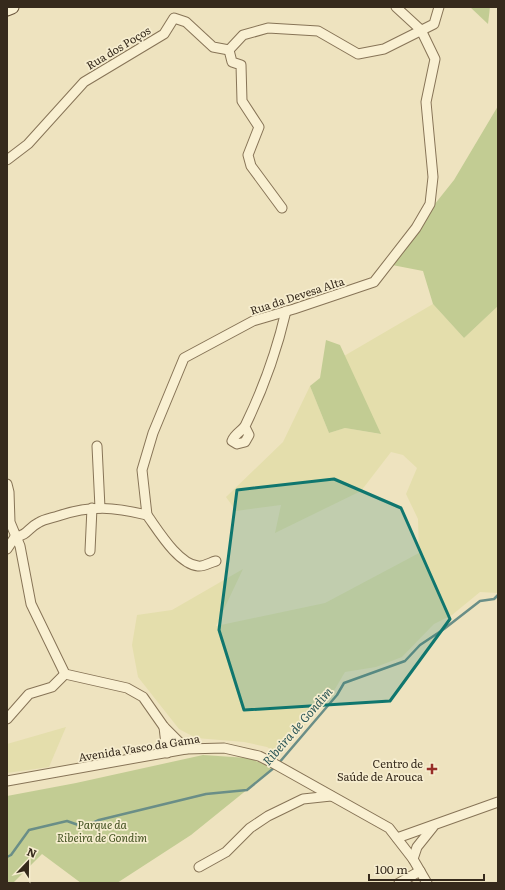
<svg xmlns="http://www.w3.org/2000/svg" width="505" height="890" font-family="Literata,serif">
	<rect width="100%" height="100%" fill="#eee3bf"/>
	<!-- farmland -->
	<g fill="#e4deac">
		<polygon points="433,304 464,338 498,306 498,593 480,592 452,615 434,624 402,657 376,667 345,672 335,689 280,755 267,747 244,742 196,738 179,729 138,677 132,645 137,615 172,610 243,569 216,626 325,603 419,553 418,519 406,494 417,468 403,455 391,452 361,491 275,533 281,505 236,511 226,497 283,442 310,386 329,433 345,428 380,434 344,356"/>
		<polygon points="66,727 49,767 7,773 7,744"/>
	</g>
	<!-- green -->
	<g fill="#c2cc93">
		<polygon points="470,7 490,7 488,24"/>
		<polygon points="498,106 498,306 464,338 433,304 423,271 387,264 454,180"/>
		<polygon points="326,340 340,345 381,434 345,428 329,433 310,386 320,378"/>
		<polygon points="203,755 248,758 274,768 191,835 117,883 81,883 42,854 13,883 7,883 7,796 76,783"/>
	</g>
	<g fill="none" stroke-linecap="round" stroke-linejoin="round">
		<!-- stream -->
		<g stroke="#6a8e87" stroke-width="2.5">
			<polyline points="278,764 337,695 344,683 405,661 420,645 444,629 480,601 494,599 498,595"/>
			<polyline points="7,857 11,855 29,830 67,821 84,827 99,820 206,794 247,790 275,767"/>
		</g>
		<!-- street casing -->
		<g stroke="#877457" stroke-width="11">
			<g id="street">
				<polyline points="229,50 232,62 241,65 242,101 259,127 248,155 251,166 282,208"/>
				<polyline points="7,160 28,144 84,82 164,34 174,18 186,22 213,47 229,50 243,35 268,28 318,31 358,54 384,49 434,24 439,7"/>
				<path d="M245 427 249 435 245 442 237 444 232 441C235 433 243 431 246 424 263 389 277 350 286 311"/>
				<polyline points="97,446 100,508"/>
				<polyline points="7,484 9,492 10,522 20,546 31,604 65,674 127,688 143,697 164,727 186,749"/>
				<polyline points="147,515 142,470 153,433 184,358 253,321 294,309 374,282 416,228 430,204 433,177 426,102 435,59 421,30 396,7"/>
				<path d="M147 515C158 530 178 564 198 566 203 567 211 562 216 561"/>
				<path d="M15 537C28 535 28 528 38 523 44 519 52 518 58 516 92 505 113 507 147 515"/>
				<polyline points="7,549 15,537"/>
				<polyline points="90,551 92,508"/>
				<polyline points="7,719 29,694 52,687 65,674"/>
				<polyline points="164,727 167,753"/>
				<polyline points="7,781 186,749 224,748 259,756 273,763 389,828 413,859 427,883"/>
				<polyline points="397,838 498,802"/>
				<polyline points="413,859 417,847 433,827"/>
				<polyline points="199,867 226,852 250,828 268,816 303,799 331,796"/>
				<polyline points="399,883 420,871"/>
			</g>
		</g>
		<!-- secondary casing -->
		<g stroke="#69543b" stroke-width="15">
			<polyline id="secondary" points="7,9 12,7"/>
		</g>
		<!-- street -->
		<use href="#street" stroke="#f9f0d2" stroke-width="9"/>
		<!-- secondary -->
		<use href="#secondary" stroke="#f9f0d2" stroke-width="13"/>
	</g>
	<!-- marked area -->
	<path fill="#0f766e" fill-opacity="0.2" stroke="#0f766e" stroke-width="3" stroke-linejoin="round" d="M334 479 401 508 450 619 390 701 244 710 219 630 237 490Z"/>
	<!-- markers -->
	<path fill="#972d27" stroke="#f6edcf" stroke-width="1.5" d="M430 763h4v4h4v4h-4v4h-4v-4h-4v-4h4z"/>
	<g text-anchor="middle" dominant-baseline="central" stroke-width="3.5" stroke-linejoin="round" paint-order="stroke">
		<!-- street labels -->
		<g font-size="11" fill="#362a1c" stroke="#f6edcf">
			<text transform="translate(118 47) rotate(-31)">Rua dos Poços</text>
			<text transform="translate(297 295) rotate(-18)">Rua da Devesa Alta</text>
			<text transform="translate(139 747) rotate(-9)">Avenida Vasco da Gama</text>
		</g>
		<!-- poi labels -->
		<g font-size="11" fill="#362a1c" stroke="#f6edcf" text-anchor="end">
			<text x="423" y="763">Centro de<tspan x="423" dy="13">Saúde de Arouca</tspan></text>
		</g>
		<!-- park labels -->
		<g font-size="11" font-style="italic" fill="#445322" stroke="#f6edcf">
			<text x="102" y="824">Parque da<tspan x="102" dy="13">Ribeira de Gondim</tspan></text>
		</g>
		<!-- water labels -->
		<g font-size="12" font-style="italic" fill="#2b5656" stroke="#f6edcf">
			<text transform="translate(297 726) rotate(-49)">Ribeira de Gondim</text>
		</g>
	</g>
	<!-- border -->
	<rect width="505" height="890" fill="none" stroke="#362a1c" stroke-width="16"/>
	<!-- north arrow -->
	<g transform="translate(28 862) rotate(22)" stroke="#f6edcf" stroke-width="3" paint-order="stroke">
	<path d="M0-3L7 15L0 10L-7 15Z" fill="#362a1c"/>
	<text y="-6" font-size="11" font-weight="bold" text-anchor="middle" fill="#362a1c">N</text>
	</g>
	<!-- scale -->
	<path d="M369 874v6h115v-6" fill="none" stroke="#362a1c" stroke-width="2"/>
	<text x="375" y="874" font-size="12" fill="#362a1c" stroke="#f6edcf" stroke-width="3" paint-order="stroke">100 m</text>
</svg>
